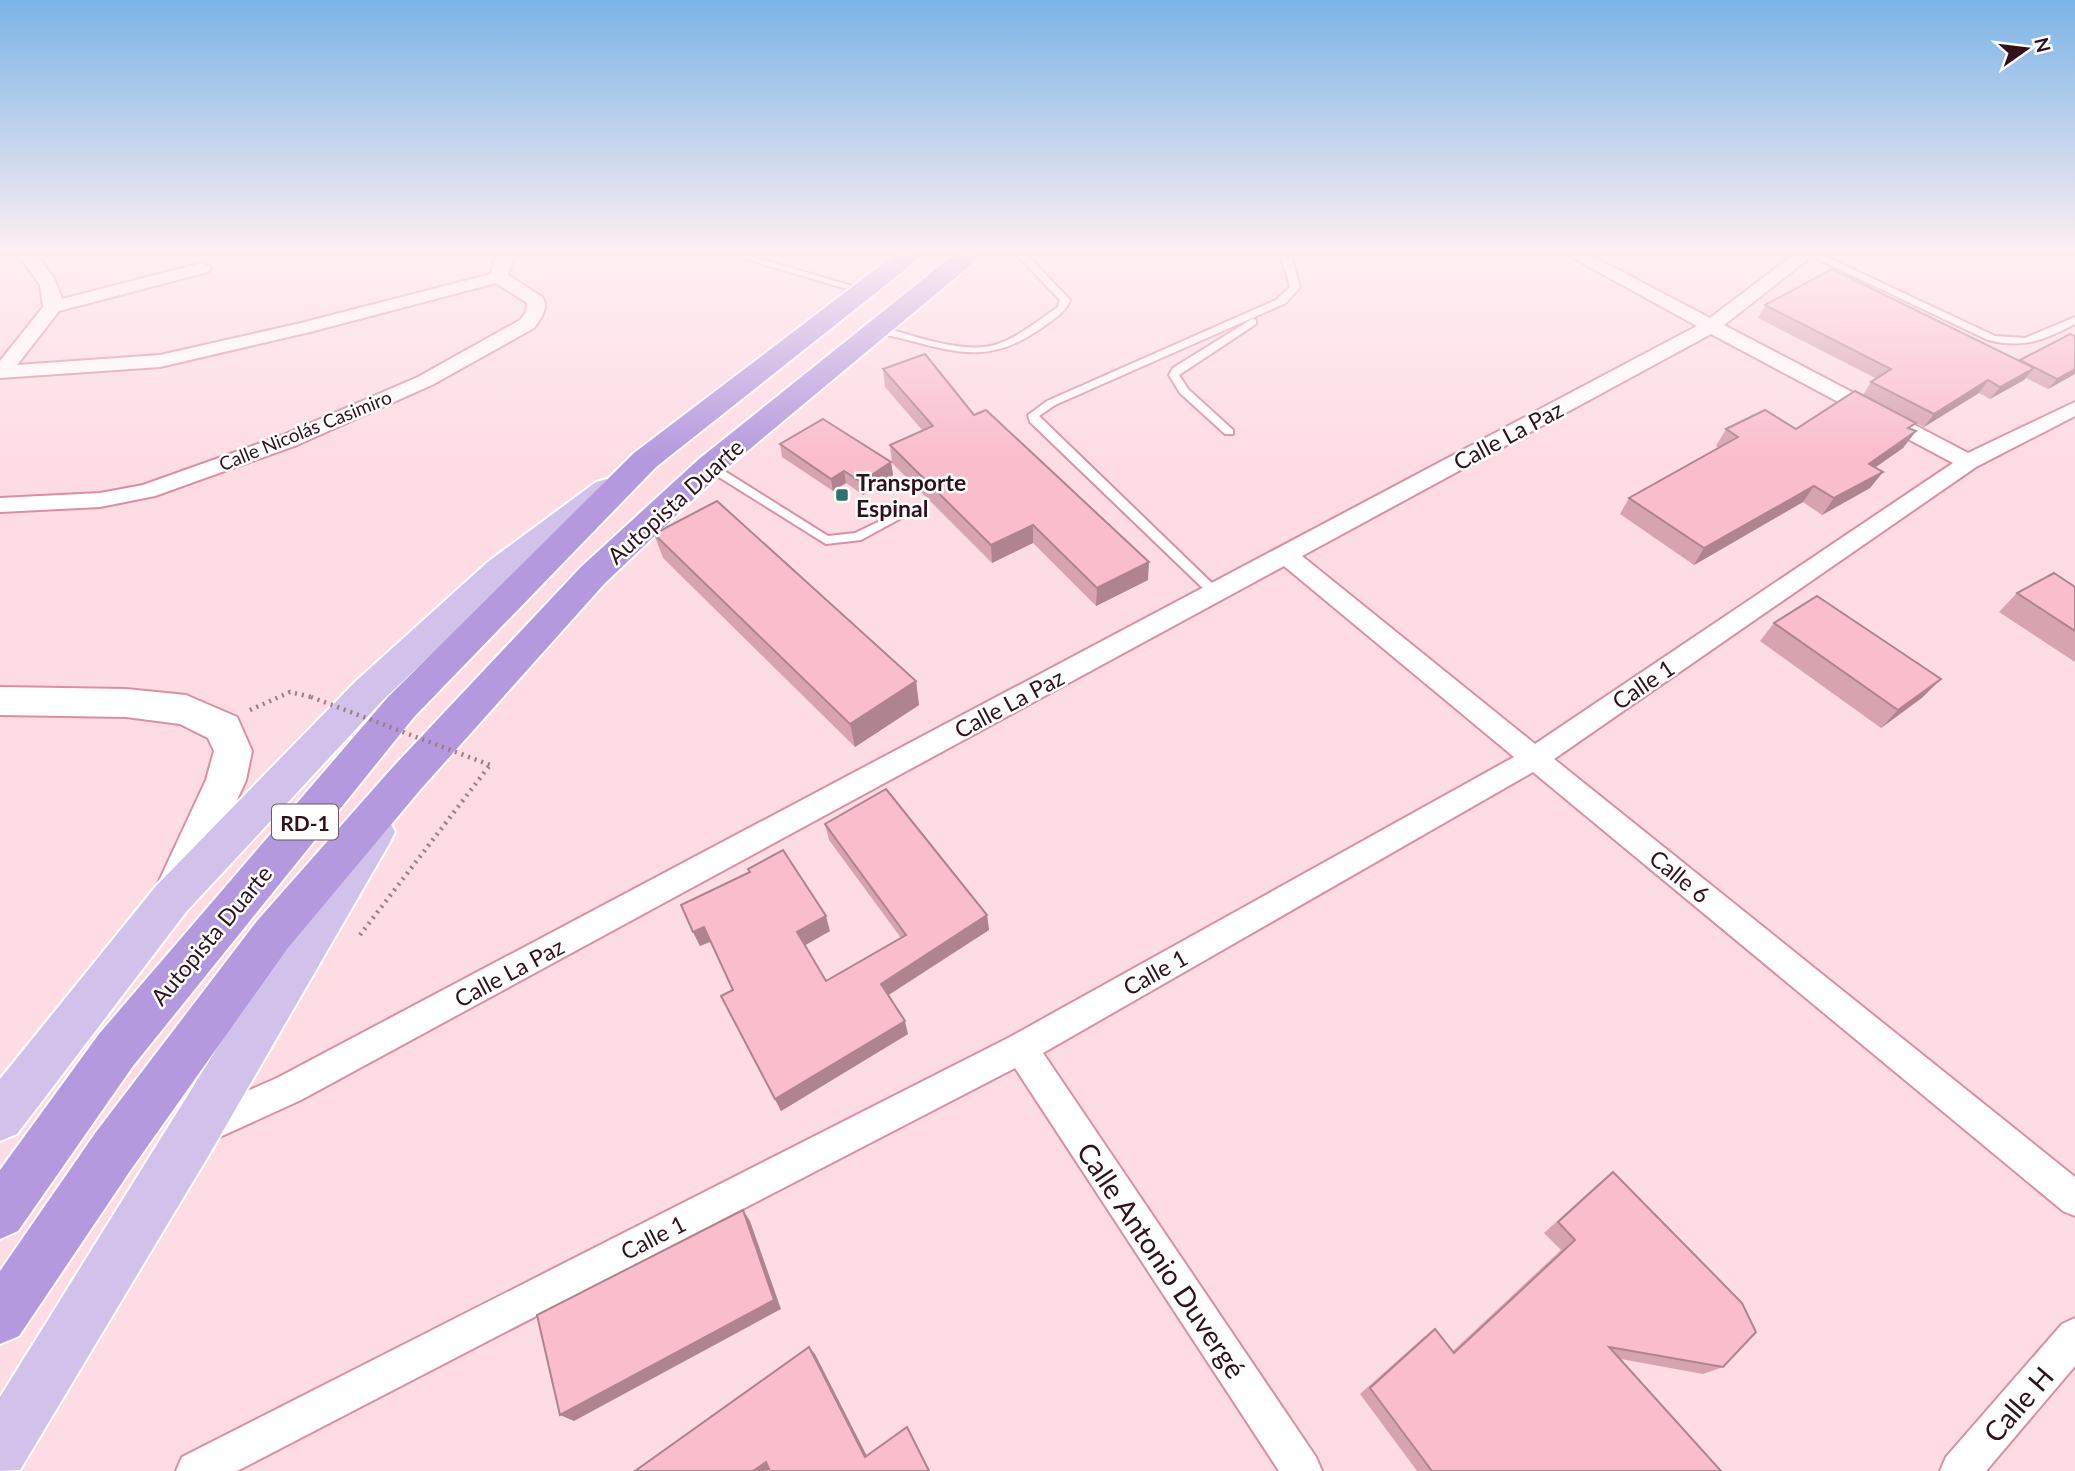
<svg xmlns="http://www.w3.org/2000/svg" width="2075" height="1471" font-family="Lato,sans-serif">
	<rect width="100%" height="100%" fill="#fedce4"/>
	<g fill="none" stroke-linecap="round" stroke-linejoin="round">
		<!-- lane casing -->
		<g stroke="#dc8ea4" stroke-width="4">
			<g id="lane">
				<polygon points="725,253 740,253 869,291 861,293"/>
				<path d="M1015 253H1025L1070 300C1065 313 1054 319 1043 327 994 362 964 355 908 340 897 337 881 335 872 329L877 326C912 334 963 356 998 344 1020 336 1039 320 1058 307L1060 300Z"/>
				<polygon points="1280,253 1290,253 1300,287 1286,303 1055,405 1039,416 1218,589 1220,592 1214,596 1210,595 1030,422 1028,415 1047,401 1276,300 1290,287"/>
				<path d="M1805 253H1818L1995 336 2025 338 2075 317V324C2044 340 2024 349 1988 340Z"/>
				<polygon points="1252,319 1256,320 1256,324 1179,375 1188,389 1233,430 1233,434 1225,434 1180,393 1169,375 1173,368"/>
				<polygon points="710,462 828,536 855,533 899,512 905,516 861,540 826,544 706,469 704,466"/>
			</g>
		</g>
		<!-- street casing -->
		<g stroke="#dc8ea4" stroke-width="4">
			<g id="street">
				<path d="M17 253H35L54 278 62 299 202 263 211 268 208 272 59 311 17 365 160 355 301 323 491 274 497 253H515L508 275 542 297C550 308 540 319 534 328L432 385 297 445 155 496 100 507 0 512V498L100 493 143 485 283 435 418 377 520 320 526 312 527 303 496 283 310 332 160 367 0 378V361L43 307 40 285Z"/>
				<path d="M1564 253H1586L1710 318 1796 253H1816L1724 325 1968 453 2075 402V416L1976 467 1554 759 2075 1177V1216L2063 1211 1533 772 1043 1053 1316 1457 1322 1471H1279L1015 1068 237 1471H176L182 1457 1010 1037 1514 757 1284 566 301 1100 200 1146 188 1141 183 1129 188 1117 277 1078 1697 326ZM1711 334 1953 463 1535 744 1302 556Z"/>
				<polygon points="2075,1318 2075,1366 1986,1471 1940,1471 1946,1457 2062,1324"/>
			</g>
		</g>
		<!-- secondary casing -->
		<g stroke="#dc8ea4" stroke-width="4">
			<polygon id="secondary" points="0,687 126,689 186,695 237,717 252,751 246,780 189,907 174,913 159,907 153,894 206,780 214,751 208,738 180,724 126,717 0,715"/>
		</g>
		<!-- primary casing -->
		<g stroke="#fff" stroke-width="4">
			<g id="primary">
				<polygon points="607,479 618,482 623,489 618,496 513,577 382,701 186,912 17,1134 0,1141 0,1079 156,886 356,681 489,561 596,482"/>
				<polygon points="374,815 389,820 395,832 389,844 213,1148 20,1470 0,1471 0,1397 359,820"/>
			</g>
		</g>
		<!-- highway casing -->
		<g stroke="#fff" stroke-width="4">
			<g id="highway">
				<polygon points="897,253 926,253 656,467 414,717 133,1066 18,1231 0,1239 0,1170 99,1034 388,697 634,453"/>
				<polygon points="956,253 985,253 721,473 605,583 420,790 287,949 132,1168 19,1336 0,1344 0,1271 96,1132 257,921 392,768 581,567 699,459"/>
			</g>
		</g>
		<!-- path -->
		<g stroke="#9c7c85" stroke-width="4.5" stroke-dasharray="2 5" stroke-linecap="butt">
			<polyline points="250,710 290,692 311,697"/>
			<polyline points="360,935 490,765"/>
		</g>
		<!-- lane -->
		<use href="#lane" fill="#fff" fill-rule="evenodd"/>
		<!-- street -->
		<use href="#street" fill="#fff" fill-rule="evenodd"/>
		<!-- secondary -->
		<use href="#secondary" fill="#fff" fill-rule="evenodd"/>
		<!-- primary -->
		<use href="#primary" fill="#d2c2eb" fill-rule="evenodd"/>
		<!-- highway -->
		<use href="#highway" fill="#b499de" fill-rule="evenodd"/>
		<!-- path-bridge -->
		<polyline stroke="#9c7c85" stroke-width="4.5" stroke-dasharray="2 5" stroke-linecap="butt" points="311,697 490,765"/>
	</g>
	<!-- wall -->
	<g fill="#d7a3af">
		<polygon points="1765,305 2020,360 2075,374 2048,389 2026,378 2024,380 1990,399 1979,393 1924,427 1863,395 1871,382 1877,379 1758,318"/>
		<polygon points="883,369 974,415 1148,580 1096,606 1033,543 992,563 892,463 890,445 923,431 885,387"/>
		<polygon points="1726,429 1911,429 1916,431 1903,448 1876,467 1883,472 1870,488 1822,515 1803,502 1694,565 1620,514 1629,498 1719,448 1716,446"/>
		<polygon points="780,444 891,462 893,475 863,495 846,483 833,491 782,457"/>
		<polygon points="654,534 916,681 919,705 855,747 663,558"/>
		<polygon points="2075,587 2075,662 1999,612 2017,593"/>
		<polygon points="1774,623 1923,697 1881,728 1760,641"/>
		<polygon points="825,824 987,915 989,930 889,995 908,1034 781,1111 721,996 733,990 711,942 700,946 693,932 749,873 748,869 830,931 805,945 826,981 901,938 829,840"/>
		<polygon points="1613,1172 1723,1367 1703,1374 1621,1359 1721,1471 1417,1471 1360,1394 1424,1337 1435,1329 1453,1351 1561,1250 1544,1233 1598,1184"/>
	</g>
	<!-- shaded-wall -->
	<g fill="#af848f">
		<polygon points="2034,368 2024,380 1990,399 2000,387"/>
		<polygon points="2075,369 2075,374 2048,389 2057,379"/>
		<polygon points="1988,380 1979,393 1924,427 1934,414"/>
		<polygon points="1916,431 1903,448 1857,480 1869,464"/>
		<polygon points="891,462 893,475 863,495 861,482"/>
		<polygon points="844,471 846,483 833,491 831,479"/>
		<polygon points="1883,472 1870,488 1822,515 1834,498"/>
		<polygon points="1814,486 1803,502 1694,565 1704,548"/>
		<polygon points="1033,525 1033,543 992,563 991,545"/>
		<polygon points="1149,562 1148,580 1096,606 1097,588"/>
		<polygon points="1941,679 1923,697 1881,728 1898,710"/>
		<polygon points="916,681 919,705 855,747 850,724"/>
		<polygon points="987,915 989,930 885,997 881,984"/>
		<polygon points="826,916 830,931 802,947 797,932"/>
		<polygon points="704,927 711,941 700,946 693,932"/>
		<polygon points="905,1021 908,1034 781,1111 775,1099"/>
		<polygon points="743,1210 750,1221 781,1309 574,1421 560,1415"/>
		<polygon points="809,1347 815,1354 870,1462 865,1457"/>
		<polygon points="907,1427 910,1432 930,1471 929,1471"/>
		<polygon points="766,1462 774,1466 767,1471 753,1471"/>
	</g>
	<!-- building -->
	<g fill="#fabdcc" stroke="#af848f" stroke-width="2">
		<polygon points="1832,269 2034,368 2000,387 1988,380 1934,414 1871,382 1891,369 1765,305"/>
		<polygon points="2070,334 2075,336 2075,369 2057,379 2020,360"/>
		<polygon points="925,354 974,415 986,410 1149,562 1097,588 1033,525 991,545 890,445 933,426 883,369"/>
		<polygon points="1855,391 1916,423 1908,428 1916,431 1869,464 1883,472 1834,498 1814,486 1704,548 1629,498 1738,437 1726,429 1765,410 1796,429"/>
		<polygon points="823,419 891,462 861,482 844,471 831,479 780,444"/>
		<polygon points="717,501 916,681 850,724 654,534"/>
		<polygon points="2054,573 2075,587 2075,631 2017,593"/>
		<polygon points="1817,596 1941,679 1898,710 1774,623"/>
		<polygon points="886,789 987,915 881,984 905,1021 775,1099 721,996 733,990 704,927 693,932 681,905 750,872 748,869 783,850 826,916 797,932 826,981 906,935 825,824"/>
		<polygon points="1613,1172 1742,1303 1756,1332 1723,1367 1609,1347 1721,1471 1432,1471 1370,1388 1435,1329 1454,1353 1575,1240 1558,1222"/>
		<polygon points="743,1210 774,1300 560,1415 537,1315"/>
		<polygon points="809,1347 865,1457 907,1427 929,1471 770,1471 766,1462 753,1471 635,1471"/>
	</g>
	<!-- sky -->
	<linearGradient id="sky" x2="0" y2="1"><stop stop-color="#7bb4e6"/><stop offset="0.55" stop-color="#ffeff3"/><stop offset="1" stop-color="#ffeff3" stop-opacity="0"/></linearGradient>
	<rect width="2075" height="459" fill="url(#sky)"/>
	<!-- markers -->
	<rect fill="#2d7369" stroke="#fff" stroke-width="2.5" x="835" y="488" width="14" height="14" rx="3.5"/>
	<g text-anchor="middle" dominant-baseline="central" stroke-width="5" stroke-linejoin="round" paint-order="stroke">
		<!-- far-street labels -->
		<g font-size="19" fill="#2f121b" stroke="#fff">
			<text transform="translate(305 430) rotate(-22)">Calle Nicolás Casimiro</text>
		</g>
		<!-- shield labels -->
		<rect fill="#fff" stroke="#6d595f" stroke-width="2" x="272" y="804.5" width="66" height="35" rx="5"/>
		<g font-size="21" font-weight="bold" fill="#2f121b">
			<text x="305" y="822">RD-1</text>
		</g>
		<!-- street labels -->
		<g font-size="23" fill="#2f121b" stroke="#fff">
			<text transform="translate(1508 435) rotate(-28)">Calle La Paz</text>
			<text transform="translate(675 501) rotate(-42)">Autopista Duarte</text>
			<text transform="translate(1643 684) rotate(-34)">Calle 1</text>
			<text transform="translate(1009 703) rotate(-28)">Calle La Paz</text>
			<text transform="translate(1680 876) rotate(39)">Calle 6</text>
			<text transform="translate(211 935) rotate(-50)">Autopista Duarte</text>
			<text transform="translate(509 972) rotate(-28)">Calle La Paz</text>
			<text transform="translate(1155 972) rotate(-29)">Calle 1</text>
			<text transform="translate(653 1237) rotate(-27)">Calle 1</text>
		</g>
		<!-- poi labels -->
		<g font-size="23" font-weight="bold" fill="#2f121b" stroke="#fff" text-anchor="start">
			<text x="856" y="482">Transporte<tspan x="856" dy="26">Espinal</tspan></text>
		</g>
		<!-- near-street labels -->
		<g font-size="28" fill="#2f121b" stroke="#fff">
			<text transform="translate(1162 1260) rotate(56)">Calle Antonio Duvergé</text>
			<text transform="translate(2018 1404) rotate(-49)">Calle H</text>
		</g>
	</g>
	<!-- north arrow -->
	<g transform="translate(2026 49) rotate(76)" stroke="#ffffff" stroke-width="5" paint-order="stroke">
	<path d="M0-5L12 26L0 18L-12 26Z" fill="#2f121b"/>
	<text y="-10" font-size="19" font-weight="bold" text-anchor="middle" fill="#2f121b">N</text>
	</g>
</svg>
